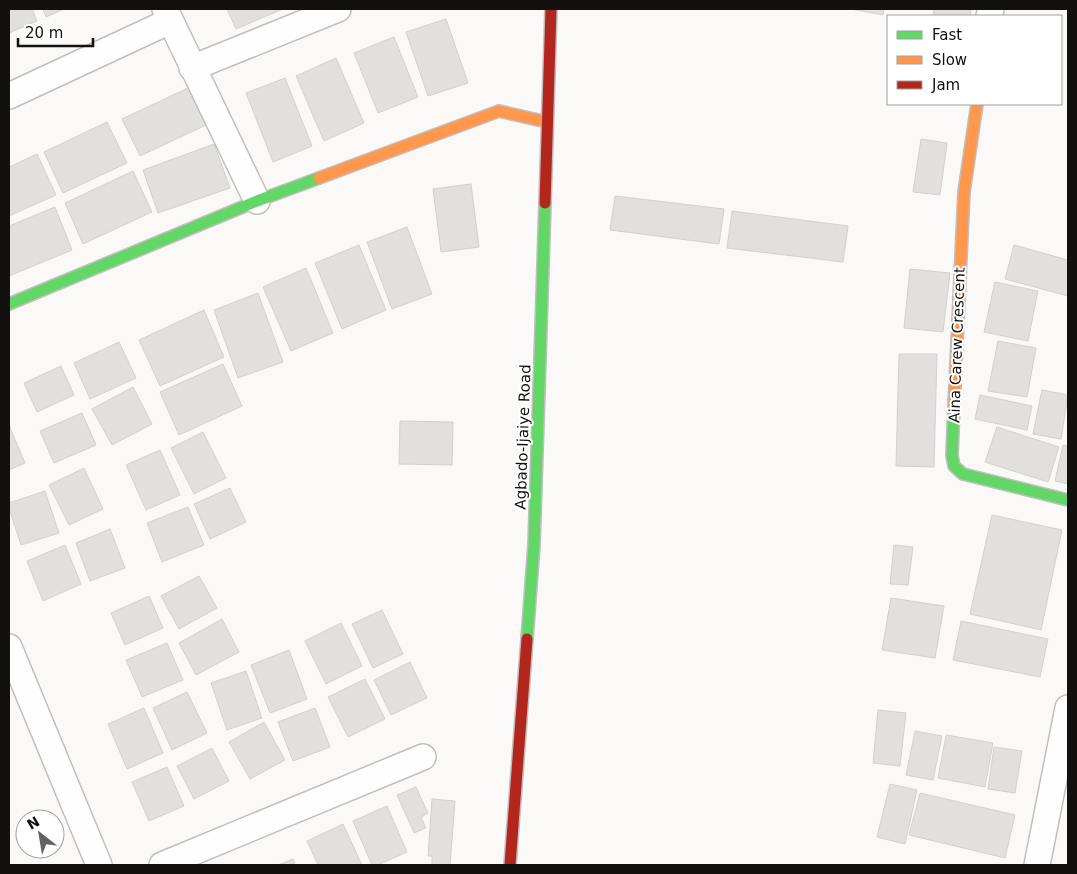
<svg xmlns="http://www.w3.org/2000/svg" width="1077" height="874" font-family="'DejaVu Sans',sans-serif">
	<rect width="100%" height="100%" fill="#fbf9f7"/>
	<!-- building -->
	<g fill="#e1e0df" stroke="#d1d1d0">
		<polygon points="9,9 32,9 37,21 9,33"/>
		<polygon points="43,9 64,9 46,17"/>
		<polygon points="227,9 283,9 236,29"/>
		<polygon points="851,9 884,9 883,15"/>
		<polygon points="934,9 971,9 970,16 933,16"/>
		<polygon points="446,19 468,83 428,96 406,32"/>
		<polygon points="394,37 418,97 378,113 354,53"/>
		<polygon points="336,58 364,123 324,141 296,76"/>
		<polygon points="285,78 312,146 273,162 246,93"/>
		<polygon points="188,88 206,125 140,156 122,119"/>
		<polygon points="107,122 127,163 63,193 44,152"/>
		<polygon points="921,139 947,143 940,195 913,192"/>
		<polygon points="214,144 230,188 158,213 143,170"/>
		<polygon points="37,154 56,195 9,216 9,167"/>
		<polygon points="133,171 152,212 83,244 65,203"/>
		<polygon points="471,184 479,247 441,252 433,189"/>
		<polygon points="615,196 724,209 719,244 610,230"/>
		<polygon points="55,207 72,250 9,276 9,226"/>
		<polygon points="732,211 848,226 843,262 727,248"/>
		<polygon points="407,227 432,294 392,309 367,242"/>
		<polygon points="359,245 386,310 342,329 315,263"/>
		<polygon points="1014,245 1068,260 1068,296 1005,279"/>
		<polygon points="306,268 333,333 291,351 263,287"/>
		<polygon points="910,269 950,273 943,332 904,328"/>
		<polygon points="995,282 1038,291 1028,341 984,332"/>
		<polygon points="258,293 283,362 238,378 214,310"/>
		<polygon points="204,310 224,357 160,386 139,340"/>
		<polygon points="998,341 1036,348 1027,397 988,391"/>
		<polygon points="119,342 136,378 90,399 74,363"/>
		<polygon points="899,354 937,354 934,467 896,466"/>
		<polygon points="223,364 242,406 179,435 160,392"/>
		<polygon points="61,366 74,395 37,412 24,383"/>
		<polygon points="133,387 152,424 112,445 92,409"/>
		<polygon points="1042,390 1068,395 1061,439 1033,434"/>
		<polygon points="980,395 1032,406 1027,430 975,419"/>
		<polygon points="82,413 96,445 54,463 40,431"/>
		<polygon points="400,421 453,422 452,465 399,464"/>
		<polygon points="9,425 25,463 9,470"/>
		<polygon points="997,427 1059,447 1048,482 985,462"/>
		<polygon points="203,432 226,478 194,494 171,448"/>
		<polygon points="1063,445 1068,446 1068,484 1055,481"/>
		<polygon points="160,450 180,495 146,510 126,465"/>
		<polygon points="84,468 103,509 69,525 49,485"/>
		<polygon points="230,488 246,522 210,539 194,504"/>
		<polygon points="45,491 59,533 21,545 9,508 9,503"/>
		<polygon points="188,507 204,545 162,562 147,523"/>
		<polygon points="992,515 1062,530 1041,630 970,614"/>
		<polygon points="110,529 125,568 90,581 76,543"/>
		<polygon points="65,545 81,584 43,601 27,561"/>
		<polygon points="894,545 913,547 908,585 890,584"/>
		<polygon points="199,576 217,608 179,629 161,596"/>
		<polygon points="149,596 163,628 125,645 111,613"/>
		<polygon points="891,598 944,606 935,658 882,650"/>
		<polygon points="382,610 403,654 373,668 352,624"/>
		<polygon points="222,619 239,652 196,675 179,643"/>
		<polygon points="961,621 1048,639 1040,677 953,660"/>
		<polygon points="341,623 362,666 326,684 305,641"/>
		<polygon points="167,643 183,680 142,697 126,660"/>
		<polygon points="289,650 307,699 270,713 251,665"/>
		<polygon points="410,662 427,698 391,715 374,680"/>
		<polygon points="246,671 262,718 227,730 211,683"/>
		<polygon points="365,679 385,719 348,737 328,697"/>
		<polygon points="187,692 207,733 172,750 153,708"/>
		<polygon points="144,708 163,753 127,769 108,724"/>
		<polygon points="315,708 330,747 293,761 278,722"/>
		<polygon points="878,710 906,713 900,766 873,763"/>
		<polygon points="264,722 285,760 250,779 229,742"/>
		<polygon points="915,731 942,736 933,780 906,775"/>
		<polygon points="946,735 993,743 985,787 938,778"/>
		<polygon points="994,747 1022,751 1015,793 988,789"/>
		<polygon points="212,748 229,781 194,799 177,766"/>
		<polygon points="167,767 184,806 149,821 132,782"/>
		<polygon points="890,784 917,790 905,844 877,837"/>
		<polygon points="416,787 428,813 421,817 426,828 414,833 397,795"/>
		<polygon points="920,793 1015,815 1005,858 909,835"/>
		<polygon points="432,799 455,801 450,865 432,865 432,856 428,856"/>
		<polygon points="387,806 407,852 378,865 372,865 353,821"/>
		<polygon points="343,824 362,865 318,865 307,841"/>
		<polygon points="293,859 295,865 278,865"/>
	</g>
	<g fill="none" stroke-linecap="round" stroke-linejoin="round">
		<!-- street casing -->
		<g stroke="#c1bfbe" stroke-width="28">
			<g id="street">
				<polyline points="165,9 257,201"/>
				<polyline points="989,16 991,9"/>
				<polyline points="192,68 338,9"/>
				<polyline points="9,96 170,21"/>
				<polyline points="9,647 99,865"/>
				<polyline points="162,865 423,757"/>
				<polyline points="1037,865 1068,708"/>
			</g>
		</g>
		<!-- fast casing -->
		<g stroke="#c1bfbe" stroke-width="14">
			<g id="fast">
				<polyline points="9,304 257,201 319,178"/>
				<polyline points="954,407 952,455 954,466 963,474 1068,500"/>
				<polyline points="527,639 534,545 545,203"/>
			</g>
		</g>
		<!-- slow casing -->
		<g stroke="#c1bfbe" stroke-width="14">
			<g id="slow">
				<polyline points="319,178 499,111 547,122"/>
				<polyline points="954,407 964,192 977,104"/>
			</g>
		</g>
		<!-- jam casing -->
		<g stroke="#c1bfbe" stroke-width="14">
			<g id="jam">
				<polyline points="545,203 551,9"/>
				<polyline points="510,865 527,639"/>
			</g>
		</g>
		<!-- street -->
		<use href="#street" stroke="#fefefe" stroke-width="25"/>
		<!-- fast -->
		<use href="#fast" stroke="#63d668" stroke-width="11"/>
		<!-- slow -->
		<use href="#slow" stroke="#ff974d" stroke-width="11"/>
		<!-- jam -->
		<use href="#jam" stroke="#b3261e" stroke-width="11"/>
	</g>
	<g text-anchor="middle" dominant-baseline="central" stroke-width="4" stroke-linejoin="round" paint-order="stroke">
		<!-- street labels -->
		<g font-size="15" fill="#121110" stroke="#fff">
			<text transform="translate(957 345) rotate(-88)">Aina Carew Crescent</text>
			<text transform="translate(523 437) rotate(-88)">Agbado-Ijaiye Road</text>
		</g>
	</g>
	<!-- border -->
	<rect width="1077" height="874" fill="none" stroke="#121110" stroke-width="20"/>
	<!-- legend -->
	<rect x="887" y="15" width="175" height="90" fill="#ffffff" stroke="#a0a09f"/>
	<rect x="897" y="31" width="25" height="8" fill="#63d668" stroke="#a0a09f"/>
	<text x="932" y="40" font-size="15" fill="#121110">Fast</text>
	<rect x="897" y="56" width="25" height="8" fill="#ff974d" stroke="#a0a09f"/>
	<text x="932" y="65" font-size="15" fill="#121110">Slow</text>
	<rect x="897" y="81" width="25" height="8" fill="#b3261e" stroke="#a0a09f"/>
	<text x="932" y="90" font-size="15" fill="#121110">Jam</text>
	<!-- north arrow -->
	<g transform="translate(40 834) rotate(329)"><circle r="24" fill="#ffffff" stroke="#a0a09f"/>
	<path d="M0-4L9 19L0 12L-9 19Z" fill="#646261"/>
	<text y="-8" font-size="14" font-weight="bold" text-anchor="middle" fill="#121110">N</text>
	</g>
	<!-- scale -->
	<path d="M18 38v8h75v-8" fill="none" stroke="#121110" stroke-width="2.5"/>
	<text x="25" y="38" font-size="15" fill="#121110" stroke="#ffffff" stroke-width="4" paint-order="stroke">20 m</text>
</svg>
